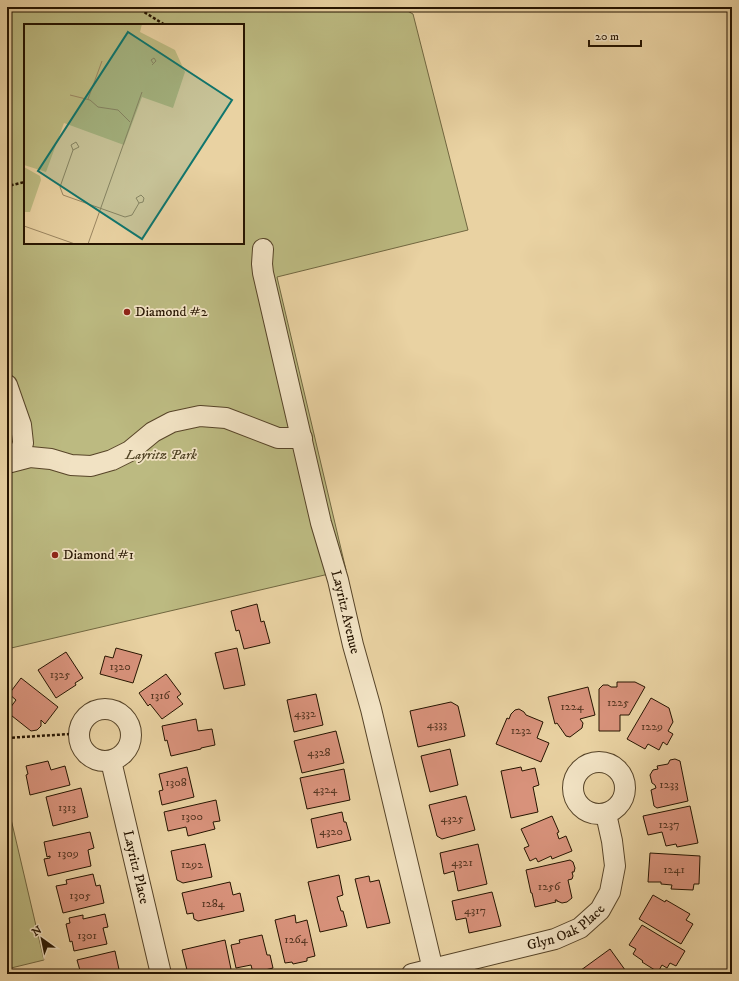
<svg xmlns="http://www.w3.org/2000/svg" width="739" height="981" font-family="'IM FELL DW Pica',serif">
	<rect width="100%" height="100%" fill="#e9d2a2"/>
	<filter id="stains"><feTurbulence type="fractalNoise" baseFrequency=".005" numOctaves="4"/><feColorMatrix values="0 0 0 0 .2 0 0 0 0 .09 0 0 0 0 .02 0 0 0 .5 -.17"/></filter>
	<radialGradient id="worn" r=".72"><stop offset=".6" stop-color="#630" stop-opacity="0"/><stop offset="1" stop-color="#630" stop-opacity=".3"/></radialGradient>
	<!-- park -->
	<g fill="#bcba81" stroke="#716740" fill-rule="evenodd">
		<path d="M7 7H400L413 14 468 230 277 277 346 570 7 649ZM25 25H243V243H25Z"/>
		<polygon points="7,802 44,960 7,969"/>
	</g>
	<!-- building -->
	<g fill="#d8927b" stroke="#261400">
		<polygon points="257,604 261,622 264,621 270,643 244,649 239,630 236,631 231,611"/>
		<polygon points="116,648 142,655 133,683 100,674 105,656 113,658"/>
		<polygon points="237,648 245,685 224,689 215,653"/>
		<polygon points="66,652 83,678 75,683 76,685 56,698 38,670"/>
		<polygon points="166,674 181,694 177,697 183,704 162,719 150,704 148,706 139,693"/>
		<polygon points="21,678 58,707 45,724 41,720 41,726 37,730 31,731 7,712 16,700 9,694"/>
		<polygon points="617,682 635,682 645,687 629,715 620,715 620,731 599,731 599,689 603,685 608,685 611,687 617,687"/>
		<polygon points="588,687 595,715 580,719 583,723 582,728 570,737 566,736 557,723 555,724 548,697"/>
		<polygon points="316,694 323,725 294,732 287,700"/>
		<polygon points="651,698 669,708 673,722 668,731 673,734 667,745 663,742 659,750 648,744 645,749 627,739"/>
		<polygon points="451,702 458,706 465,736 418,747 410,711"/>
		<polygon points="519,709 524,712 526,715 543,722 537,738 549,743 541,762 496,744 507,718 509,719 511,714 515,710"/>
		<polygon points="196,719 198,731 212,729 215,745 201,748 201,749 171,756 167,740 165,741 162,726"/>
		<polygon points="336,731 344,763 302,773 294,741"/>
		<polygon points="450,749 458,785 430,792 421,756"/>
		<polygon points="675,759 680,761 688,801 657,808 654,806 651,790 656,788 655,785 652,783 650,775 653,770 658,769 657,766 668,764 670,760"/>
		<polygon points="48,761 51,770 65,766 70,785 30,795 26,775 28,774 26,766"/>
		<polygon points="187,767 194,797 162,805 159,791 163,790 159,774"/>
		<polygon points="521,767 522,771 535,768 539,785 533,787 538,812 511,818 501,771"/>
		<polygon points="344,769 350,800 307,809 300,778"/>
		<polygon points="81,788 88,817 53,826 46,797"/>
		<polygon points="466,796 475,830 442,839 437,836 429,805"/>
		<polygon points="216,800 220,821 213,822 215,829 188,836 186,827 168,831 164,812"/>
		<polygon points="690,806 698,843 677,847 676,844 666,846 662,832 648,835 643,816"/>
		<polygon points="342,812 344,822 346,822 351,840 317,848 311,819"/>
		<polygon points="552,816 559,832 557,833 559,839 566,836 572,851 552,859 551,856 538,862 536,858 530,861 524,848 529,846 521,829"/>
		<polygon points="90,832 94,848 88,850 91,866 48,876 44,859 50,858 50,856 47,857 44,842"/>
		<polygon points="205,844 212,877 183,883 177,880 171,851"/>
		<polygon points="478,844 487,884 458,891 454,871 444,874 440,853"/>
		<polygon points="650,853 700,856 699,884 694,884 693,890 671,889 672,885 661,884 661,882 648,882"/>
		<polygon points="570,860 573,862 575,868 574,872 572,872 573,876 572,879 568,880 572,898 567,902 562,903 557,901 557,900 555,900 556,902 535,907 532,893 531,893 526,870"/>
		<polygon points="93,874 96,886 100,885 104,903 63,913 56,886 67,884 66,880"/>
		<polygon points="339,875 343,895 337,897 341,911 343,911 347,926 320,932 308,882"/>
		<polygon points="369,876 370,882 379,880 390,923 367,928 355,879"/>
		<polygon points="230,882 233,895 240,893 244,911 198,921 194,919 193,913 187,914 182,893"/>
		<polygon points="492,892 501,926 469,933 466,918 456,920 452,901"/>
		<polygon points="653,895 665,902 666,900 690,914 686,920 693,924 681,944 639,919"/>
		<polygon points="105,914 108,927 103,928 107,944 74,951 72,941 70,942 66,924 70,923 69,918 83,915 83,919"/>
		<polygon points="295,915 296,923 307,920 315,956 307,958 307,961 293,964 292,962 285,963 275,920"/>
		<polygon points="642,925 685,951 676,966 670,963 667,968 662,965 658,972 642,962 643,961 633,954 636,949 629,945"/>
		<polygon points="262,935 267,955 270,955 273,968 253,973 251,965 236,968 231,945 240,943 239,940"/>
		<polygon points="225,940 232,974 188,974 182,950"/>
		<polygon points="610,949 628,974 577,974 577,973"/>
		<polygon points="115,951 120,974 81,974 77,960"/>
	</g>
	<g fill="none" stroke-linecap="round" stroke-linejoin="round">
		<!-- minor casing -->
		<g stroke="#574428" stroke-width="22">
			<g id="minor">
				<path id="s1" d="M263 249 262 264 263 273 321 523 338 580 353 645 371 709 434 974"/>
				<polyline points="7,385 21,425 23,443 17,460"/>
				<polyline points="7,463 30,457 51,459 71,465 91,466 112,460 130,451 153,432 172,422 200,416 226,418 278,438 302,438"/>
				<circle cx="105" cy="735" r="26"/>
				<path id="s2" d="M111 761 161 974"/>
				<circle cx="599" cy="788" r="26"/>
				<path id="s3" d="M412 974 555 939 580 928 600 910 610 892 615 866 612 841 606 814"/>
			</g>
		</g>
		<!-- path -->
		<g stroke="#261400" stroke-width="2.5" stroke-dasharray="3 2" stroke-linecap="butt">
			<polyline points="136,7 165,25"/>
			<polyline points="7,189 12,185 25,182"/>
			<polyline points="7,738 70,734 79,733"/>
		</g>
		<!-- minor -->
		<use href="#minor" stroke="#f1e2c3" stroke-width="20"/>
	</g>
	<!-- markers -->
	<g fill="#8f2418" stroke="#f1e2c3" stroke-width="1.5">
		<circle cx="127" cy="312" r="4"/>
		<circle cx="55" cy="555" r="4"/>
	</g>
	<g text-anchor="middle" dominant-baseline="central" stroke-width="3.5" stroke-linejoin="round" paint-order="stroke">
		<!-- number labels -->
		<g font-size="12" fill="#52341f">
			<text x="120" y="666">1320</text>
			<text x="60" y="674">1325</text>
			<text x="160" y="695">1316</text>
			<text x="618" y="702">1225</text>
			<text x="572" y="706">1224</text>
			<text x="305" y="713">4332</text>
			<text x="437" y="724">4333</text>
			<text x="652" y="726">1229</text>
			<text x="521" y="730">1232</text>
			<text x="319" y="752">4328</text>
			<text x="176" y="782">1308</text>
			<text x="669" y="784">1233</text>
			<text x="325" y="789">4324</text>
			<text x="67" y="807">1313</text>
			<text x="192" y="816">1300</text>
			<text x="452" y="818">4325</text>
			<text x="669" y="824">1237</text>
			<text x="331" y="831">4320</text>
			<text x="68" y="853">1309</text>
			<text x="462" y="862">4321</text>
			<text x="192" y="864">1292</text>
			<text x="674" y="869">1241</text>
			<text x="549" y="886">1256</text>
			<text x="80" y="895">1305</text>
			<text x="213" y="903">1284</text>
			<text x="475" y="910">4317</text>
			<text x="87" y="935">1301</text>
			<text x="296" y="939">1264</text>
		</g>
		<!-- poi labels -->
		<g font-size="14" fill="#261400" stroke="#f1e2c3" text-anchor="start">
			<text x="135" y="312">Diamond #2</text>
			<text x="63" y="555">Diamond #1</text>
		</g>
		<!-- park labels -->
		<g font-size="14" font-style="italic" fill="#534627" stroke="#f1e2c3">
			<text x="161" y="455">Layritz Park</text>
		</g>
		<!-- street labels -->
		<g font-size="14" fill="#261400" stroke="#f1e2c3">
			<text stroke="none"><textPath href="#s1" startOffset="373">Layritz Avenue</textPath></text>
			<text stroke="none"><textPath href="#s2" startOffset="109">Layritz Place</textPath></text>
			<text stroke="none"><textPath href="#s3" startOffset="162">Glyn Oak Place</textPath></text>
		</g>
	</g>
	<!-- overview -->
	<g transform="translate(24 24)">
		<rect width="220" height="220" fill="#e9d2a2"/>
		<path d="M0 143 16 152 17 156 6 188H1L0 193Z" fill="#bcba81"/>
		<path d="M0 0H118L116 8 151 26 161 48 149 84 118 73 100 121 40 99 22 148 0 141Z" fill="#bcba81"/>
		<path fill="none" stroke="#9b8661" stroke-width="1" d="M128 41 132 37 130 34 127 36 129 39M46 71 66 76 74 83 94 86 106 98M64 75 78 37M49 126 47 121 52 118 55 123 49 126 36 163 39 171 101 193 108 191 115 179 119 178 120 174 117 171 112 174 115 179M0 202 51 220M64 220 118 68"/>
		<path fill="#0f766e" fill-opacity="0.15" stroke="#0f766e" stroke-width="2" d="M104 8 208 76 118 215 14 147Z"/>
		<rect width="220" height="220" fill="none" stroke="#261400" stroke-width="2"/>
	</g>
	<!-- margin -->
	<rect width="739" height="981" fill="none" stroke="#e9d2a2" stroke-width="24"/>
	<rect x="8" y="8" width="723" height="965" fill="none" stroke="#261400" stroke-width="2"/>
	<rect x="12" y="12" width="715" height="957" fill="none" stroke="#261400"/>
	<!-- north arrow -->
	<g transform="translate(42 939) rotate(327)" stroke="#f1e2c3" stroke-width="3" paint-order="stroke">
	<path d="M0-3L7 15L0 10L-7 15Z" fill="#261400"/>
	<text y="-6" font-size="11" font-weight="bold" text-anchor="middle" fill="#261400">N</text>
	</g>
	<!-- scale -->
	<path d="M589 40v6h52v-6" fill="none" stroke="#261400" stroke-width="2"/>
	<text x="595" y="40" font-size="12" fill="#261400" stroke="#f1e2c3" stroke-width="3" paint-order="stroke">20 m</text>
	<rect width="100%" height="100%" filter="url(#stains)"/>
	<rect width="100%" height="100%" fill="url(#worn)"/>
</svg>
